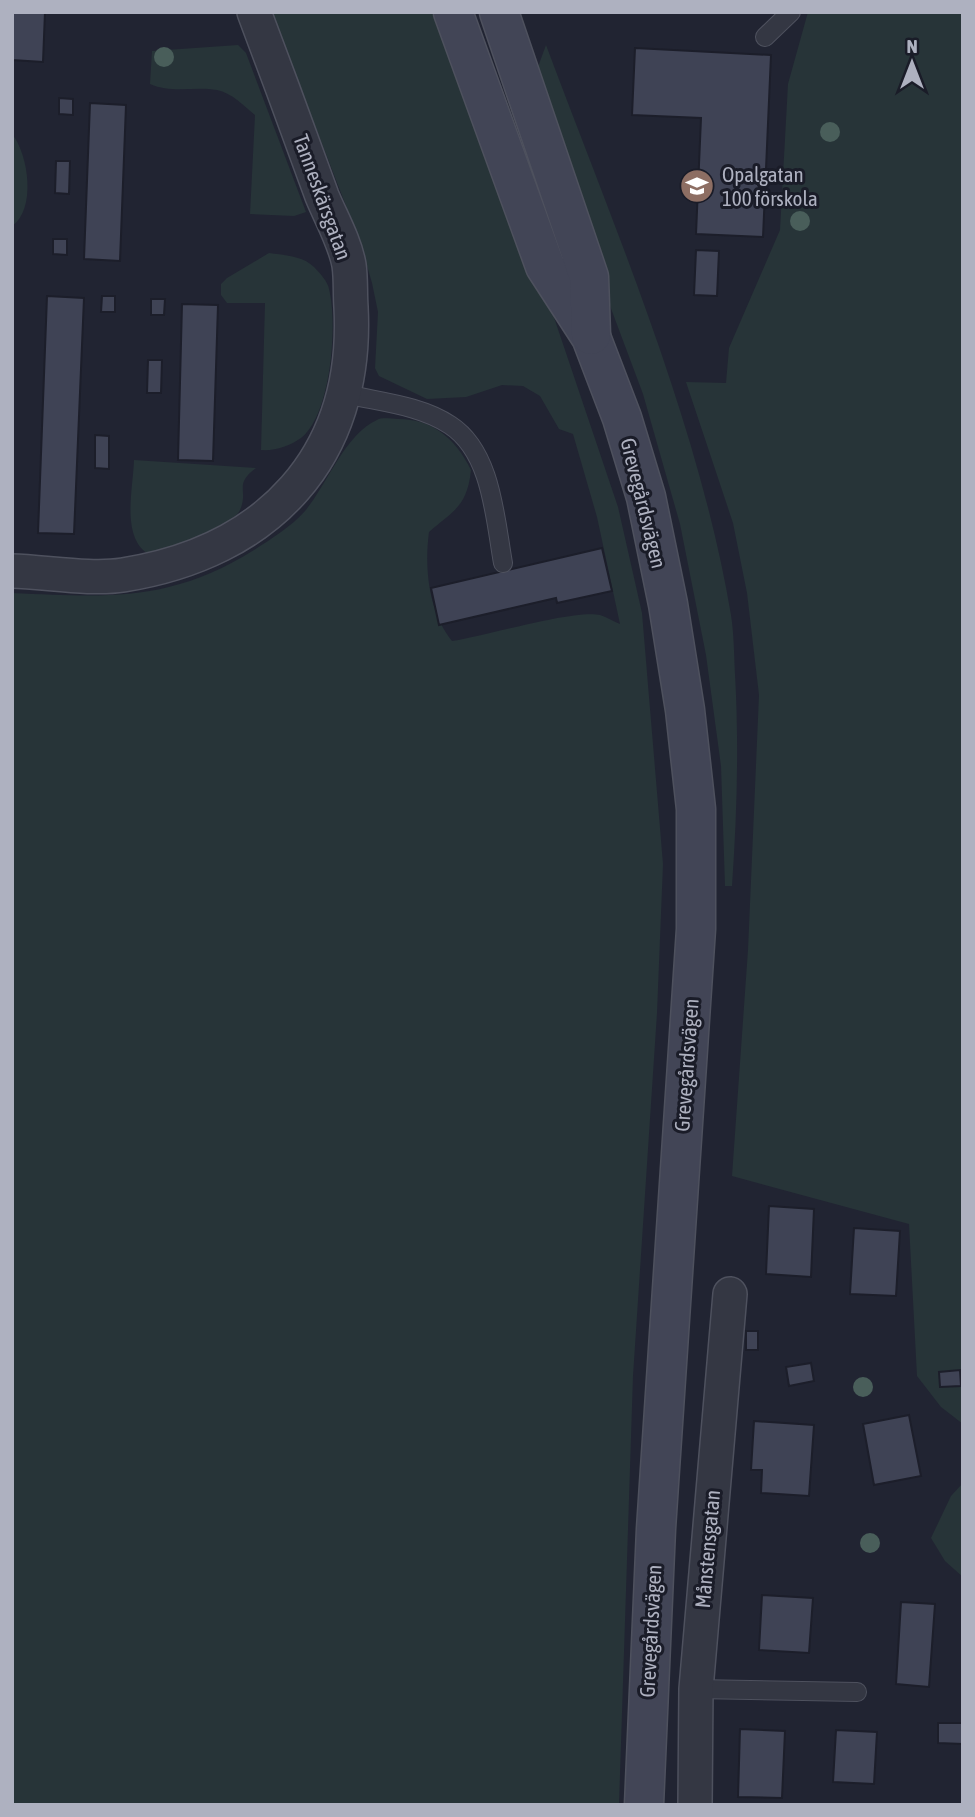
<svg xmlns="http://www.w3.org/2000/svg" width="975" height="1817" font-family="'Asap Condensed',sans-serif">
	<rect width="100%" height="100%" fill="#212432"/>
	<!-- green -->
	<g fill="#273438">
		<path d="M271 12H437L538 270 618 507 642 613 663 864 657 1013 633 1376 619 1805H12V593C107 597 169 603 254 550 271 539 292 526 305 511 327 485 345 434 377 420 382 417 391 419 398 419 433 419 456 439 471 470 467 507 454 510 429 532 424 569 429 612 452 641 485 636 575 609 600 615 607 617 614 622 620 624L597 517 573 434 559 429 540 396 523 386 502 385 466 397 427 399 379 376 375 368 378 312 372 283 360 242Z"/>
		<polygon points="808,12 963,12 963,1424 941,1407 917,1376 909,1224 732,1176 748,950 759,695 747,593 733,523 686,382 726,383 729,348 780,230 788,84"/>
		<path d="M238 45 246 53 306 212 294 216 250 214 255 115C244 106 232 93 217 90 194 86 173 94 150 84L152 51Z"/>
		<path d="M546 45C614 227 699 424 731 615 734 634 734 654 735 674 739 744 737 815 732 886H725L721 766 706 655 680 524 643 394 536 108 535 75Z"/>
		<path d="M12 134C29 155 36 210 12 226Z"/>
		<path d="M269 253C284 255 303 256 314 267 320 273 328 282 329 289 338 324 331 415 301 438 290 446 275 451 261 450L265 303H227L221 295V284L227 278Z"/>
		<path d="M134 460 256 468C233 485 249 490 240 510 231 528 168 549 148 554 121 536 133 490 134 460Z"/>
		<polygon points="963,1483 963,1577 945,1561 931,1538 951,1496"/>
	</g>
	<!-- building -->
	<g fill="#3f4355" stroke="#1c1e2a" stroke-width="2">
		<polygon points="12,12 45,12 43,62 12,60"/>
		<polygon points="635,48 771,55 763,237 696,234 701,118 632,115"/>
		<polygon points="59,98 73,99 73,115 59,114"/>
		<polygon points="90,103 126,105 120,261 84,259"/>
		<polygon points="56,161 70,161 69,194 55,193"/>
		<polygon points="53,239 67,239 67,255 53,254"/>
		<polygon points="696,250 719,251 717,296 694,295"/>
		<polygon points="47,296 84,298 74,534 38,533"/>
		<polygon points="102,296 115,296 115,312 101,312"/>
		<polygon points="151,299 165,299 164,315 151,315"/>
		<polygon points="182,304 218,305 213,461 178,460"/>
		<polygon points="148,360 162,360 161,393 147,393"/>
		<polygon points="95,435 109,436 109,469 95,468"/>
		<polygon points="602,548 612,591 557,603 556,598 439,625 431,588"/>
		<polygon points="769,1206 814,1209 811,1277 766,1274"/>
		<polygon points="854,1228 900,1231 896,1296 850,1294"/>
		<rect x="746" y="1331" width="12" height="19"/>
		<polygon points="811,1363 814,1381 789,1386 786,1367"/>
		<polygon points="960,1370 961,1386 940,1387 939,1372"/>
		<polygon points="909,1415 921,1476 874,1485 863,1424"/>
		<polygon points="754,1421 814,1425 809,1496 761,1493 762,1470 751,1470"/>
		<polygon points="762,1595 813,1598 809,1653 759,1650"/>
		<polygon points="901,1602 935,1604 929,1687 896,1684"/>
		<polygon points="938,1723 963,1723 963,1744 938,1743"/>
		<polygon points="740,1729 785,1731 782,1798 738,1797"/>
		<polygon points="836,1730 877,1732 874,1784 833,1782"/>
	</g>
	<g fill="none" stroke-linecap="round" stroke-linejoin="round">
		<!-- lane casing -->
		<g stroke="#4e515e" stroke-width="20">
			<g id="lane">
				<polyline points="765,37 791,12"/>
				<path d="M346 394C379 402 420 405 450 425 492 452 495 519 503 563"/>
				<polyline points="696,1689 857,1692"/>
			</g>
		</g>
		<!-- street casing -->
		<g stroke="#4e515e" stroke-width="36">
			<g id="street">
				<path d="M12 571C46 572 91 580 123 575 268 552 359 457 351 307 350 294 351 278 349 265 345 242 331 218 322 196 300 135 277 73 254 12"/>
				<polyline points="695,1805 696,1689 730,1294"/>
			</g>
		</g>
		<!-- secondary casing -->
		<g stroke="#4e515e" stroke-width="41">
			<g id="secondary">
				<polyline points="453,12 545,266 591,337 622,418 646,497 668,604 685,710 696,809 696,929 656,1529 644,1805"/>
				<polyline points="499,12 589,277 591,335"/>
			</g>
		</g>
		<!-- lane -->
		<use href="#lane" stroke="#343743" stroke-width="18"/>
		<!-- street -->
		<use href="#street" stroke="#343743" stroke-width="33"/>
		<!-- secondary -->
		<use href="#secondary" stroke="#424556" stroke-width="38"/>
	</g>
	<!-- trees -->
	<g fill="#495e5a">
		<circle cx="164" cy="57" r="10"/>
		<circle cx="830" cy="132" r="10"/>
		<circle cx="800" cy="221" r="10"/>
		<circle cx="863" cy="1387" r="10"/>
		<circle cx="870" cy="1543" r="10"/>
	</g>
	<!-- icons -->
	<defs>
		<g id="school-disc" transform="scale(1.75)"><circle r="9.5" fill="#8d6e63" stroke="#1a1c28"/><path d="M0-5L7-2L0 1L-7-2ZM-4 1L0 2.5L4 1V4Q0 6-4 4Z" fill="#fff"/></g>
	</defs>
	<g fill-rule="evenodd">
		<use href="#school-disc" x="697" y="186"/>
	</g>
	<g text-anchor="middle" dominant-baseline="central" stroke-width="6" stroke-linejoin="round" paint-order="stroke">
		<!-- poi labels -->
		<g font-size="21" fill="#aeb1c0" stroke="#1a1c28" text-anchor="start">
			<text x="722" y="174">Opalgatan<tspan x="722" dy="24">100 förskola</tspan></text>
		</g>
		<!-- street labels -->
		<g font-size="21" fill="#aeb1c0" stroke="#1a1c28">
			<text transform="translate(323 197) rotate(70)">Tanneskärsgatan</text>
			<text transform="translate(644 503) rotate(76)">Grevegårdsvägen</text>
			<text transform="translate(686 1065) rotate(-86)">Grevegårdsvägen</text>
			<text transform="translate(707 1549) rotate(-85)">Månstensgatan</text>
			<text transform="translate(650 1631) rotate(-87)">Grevegårdsvägen</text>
		</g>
	</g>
	<!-- border -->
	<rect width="975" height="1817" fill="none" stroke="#aeb1c0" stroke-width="28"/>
	<!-- north arrow -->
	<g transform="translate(912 63)" stroke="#1a1c28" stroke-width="5" paint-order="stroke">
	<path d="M0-5L12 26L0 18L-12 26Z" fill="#aeb1c0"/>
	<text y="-10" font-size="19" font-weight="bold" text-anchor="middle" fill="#aeb1c0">N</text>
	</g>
</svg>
